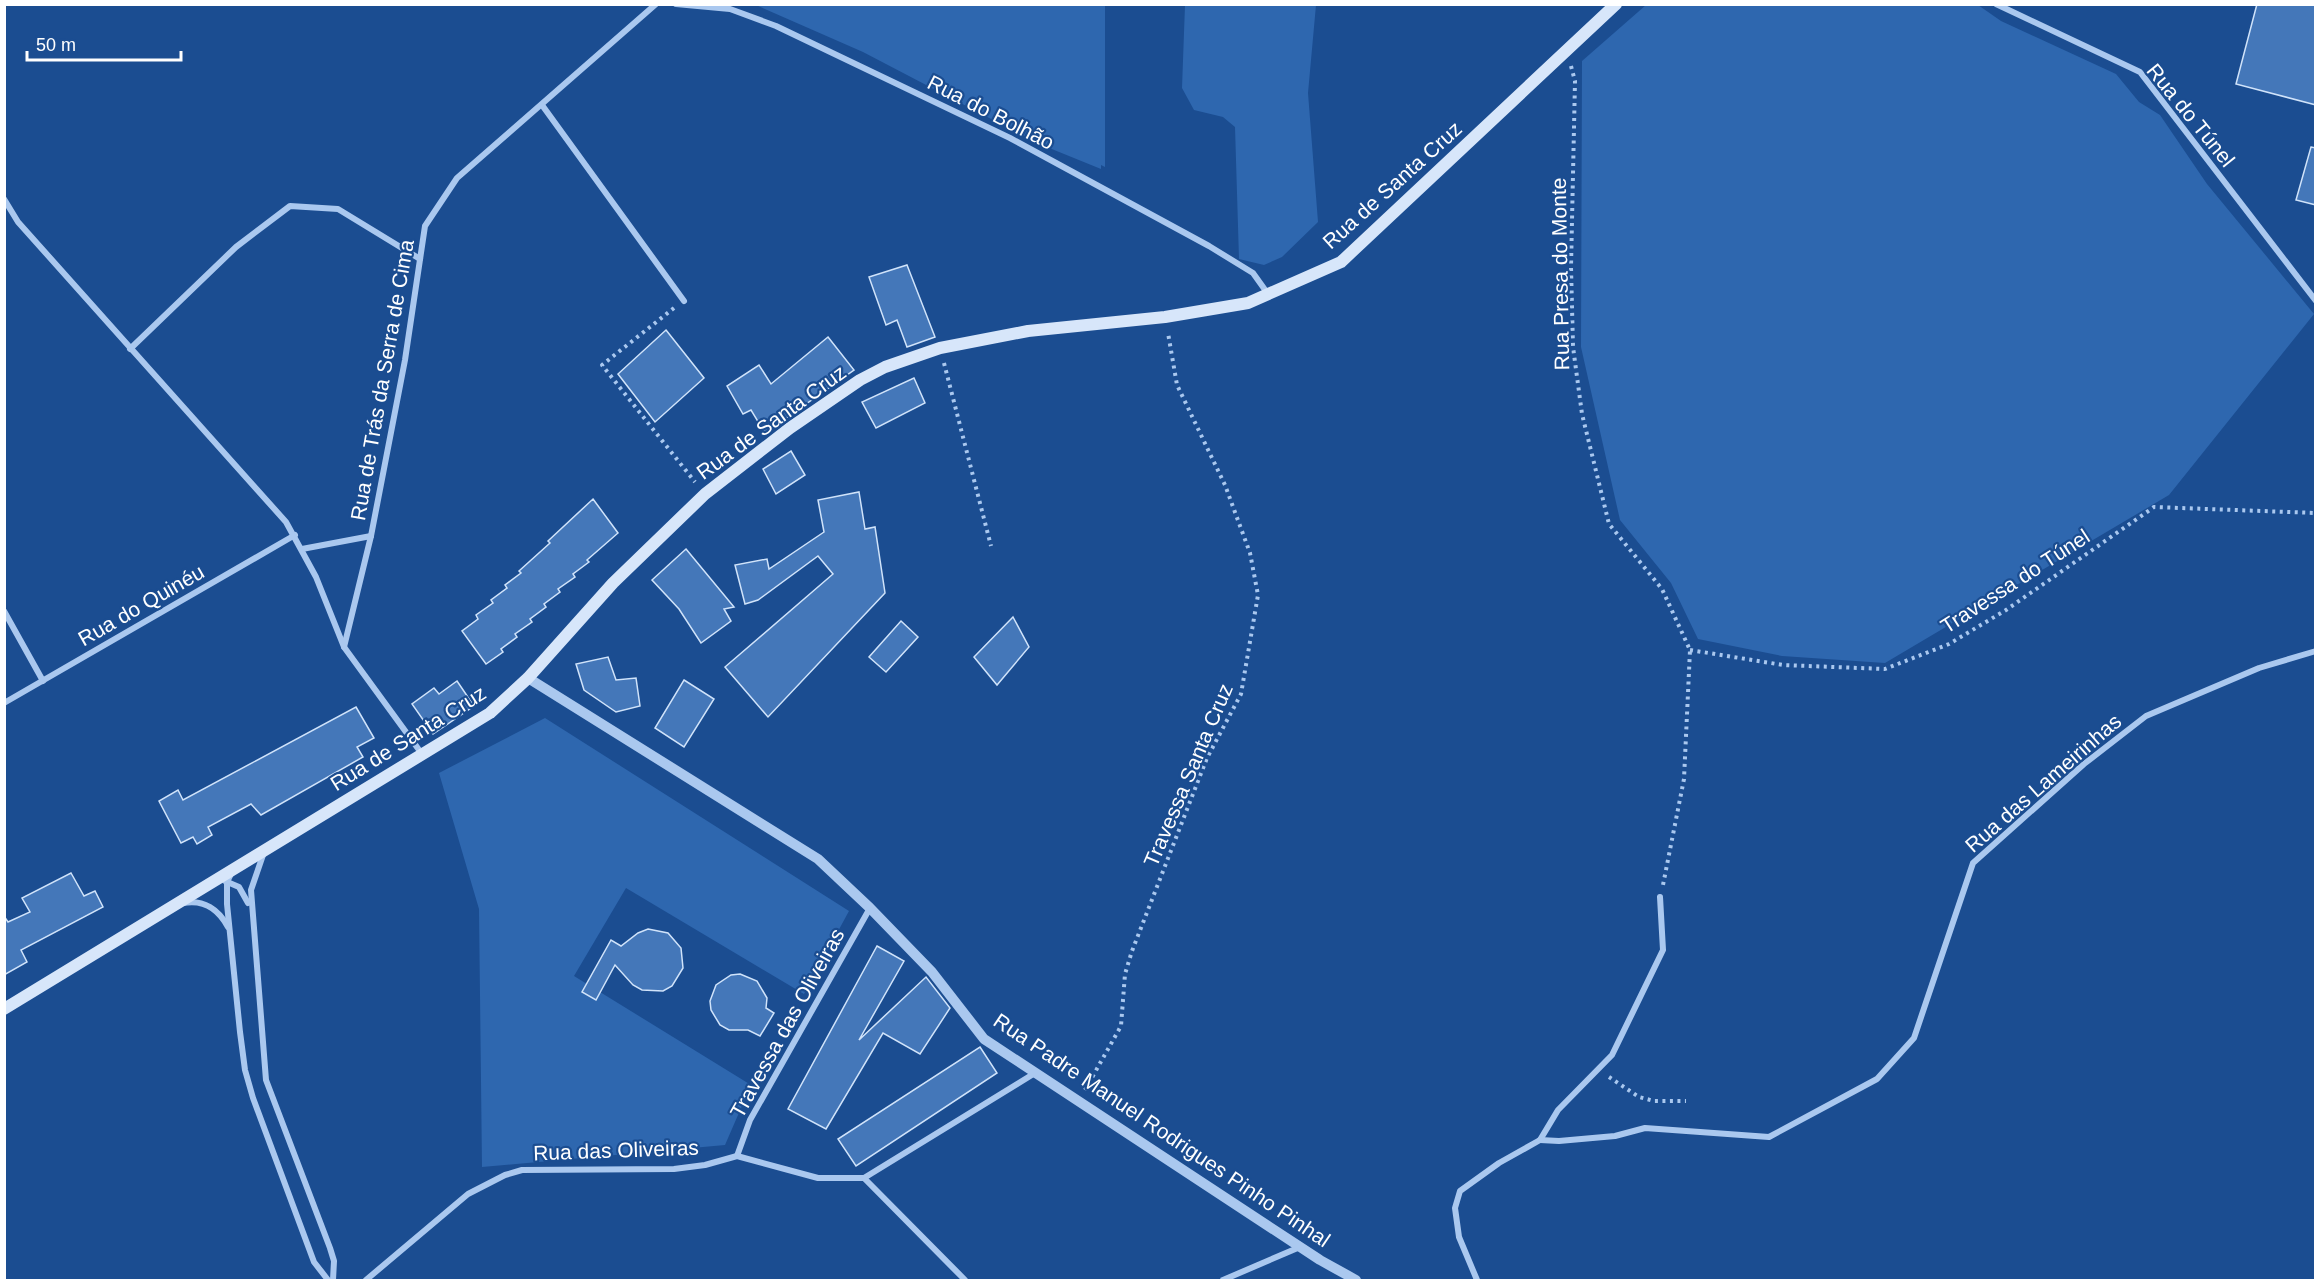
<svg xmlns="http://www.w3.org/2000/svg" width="2320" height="1285" font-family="Arial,sans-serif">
	<rect width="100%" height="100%" fill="#1b4d91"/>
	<!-- green -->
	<g fill="#2e67af">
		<polygon points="756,5 1105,5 1105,167 1101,165 1101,169 1037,143 863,52"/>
		<polygon points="1185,5 1316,5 1308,93 1318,222 1282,257 1264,265 1239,259 1235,127 1223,117 1194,110 1182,88"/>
		<polygon points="1646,5 1978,5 2001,21 2116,74 2139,102 2160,115 2207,184 2314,314 2169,495 1885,663 1782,656 1698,639 1671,583 1620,520 1581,347 1582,61"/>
		<polygon points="545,718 849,911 804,994 626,888 574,976 751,1085 725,1145 482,1167 479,909 439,773"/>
	</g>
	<!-- building -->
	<g fill="#4477b9" stroke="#d0e3fa" stroke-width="1.5">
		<polygon points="2257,4 2316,4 2316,105 2236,84"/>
		<polygon points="2311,147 2316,148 2316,205 2296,200"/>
		<polygon points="907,265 935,337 907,347 897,320 886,325 869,277"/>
		<polygon points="666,330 704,378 655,422 618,374"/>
		<polygon points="828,337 854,370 765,433 751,410 743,414 727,386 759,365 771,384"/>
		<polygon points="914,378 925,403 876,428 862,402"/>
		<polygon points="791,451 805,475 776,494 763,469"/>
		<polygon points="859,492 865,529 875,527 885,593 768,717 725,667 833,574 818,556 758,600 745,604 735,565 767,559 769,569 824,532 818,500"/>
		<polygon points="593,499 618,533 587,560 589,562 573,574 575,577 558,589 560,592 544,604 546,607 530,619 532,622 515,634 517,637 501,649 503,652 486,664 462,631 478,619 476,615 493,603 491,600 507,588 505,585 521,573 519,571 550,543 548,541"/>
		<polygon points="686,549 734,607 724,609 731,621 701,643 679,609 652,580"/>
		<polygon points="1013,617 1029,647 997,685 974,657"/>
		<polygon points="901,621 918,637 886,672 869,657"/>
		<polygon points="608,657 616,680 636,678 640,706 616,712 584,690 576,664"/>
		<polygon points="684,680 714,699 684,747 655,728"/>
		<polygon points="457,681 474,706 433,734 412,704 434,688 439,694"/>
		<polygon points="356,707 374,738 357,747 363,757 261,815 251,804 208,827 212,835 197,844 193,837 181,843 159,801 178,790 183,800"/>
		<polygon points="71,873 84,896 95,891 103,907 21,950 27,962 4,975 4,916 8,922 30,912 22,898"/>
		<polygon points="648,929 668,933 681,948 683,968 672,986 663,991 642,990 633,985 615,965 596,1000 582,992 611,940 621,946 638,933"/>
		<polygon points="877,946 904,961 859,1040 926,977 950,1008 920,1054 883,1033 826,1129 788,1109"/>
		<polygon points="740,974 757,981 767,998 766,1008 774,1013 760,1036 748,1030 729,1030 720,1025 711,1010 710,1001 716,985 731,975"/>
		<polygon points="980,1047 997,1073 856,1166 838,1139"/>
	</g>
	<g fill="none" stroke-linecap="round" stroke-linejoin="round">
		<!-- path -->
		<g stroke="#aac8ef" stroke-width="4" stroke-dasharray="3 4.5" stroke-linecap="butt">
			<polyline points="1571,66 1575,81 1571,267 1573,347 1582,414 1609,524 1662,589 1690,650 1684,779 1663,885"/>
			<polyline points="674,308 602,365 695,482"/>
			<polyline points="944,363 991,546"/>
			<polyline points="1690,650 1783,665 1885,669 1949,644 2006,610 2154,507 2316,513"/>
			<polyline points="1609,1077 1639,1097 1654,1101 1686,1101"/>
			<polyline points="1085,1090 1121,1026 1125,974 1132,951 1207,758 1241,694 1258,595 1250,553 1225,485 1177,385 1168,333"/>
		</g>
		<!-- minor -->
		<g stroke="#aac8ef" stroke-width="6">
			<polyline points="676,4 730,9 776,26 1010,138 1209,246 1253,273 1268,294"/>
			<polyline points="1996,4 2140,72 2316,301"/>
			<polyline points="542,105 684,301"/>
			<polyline points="4,199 18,222 286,522 316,577 344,647 422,754"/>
			<polyline points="130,349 236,247 290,206 338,209 420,259"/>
			<polyline points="302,549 371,536"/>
			<polyline points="4,611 43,681"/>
			<polyline points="344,647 371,536 405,360 425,226 457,178 656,4"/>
			<polyline points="4,703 295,535"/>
			<polyline points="263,855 251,890 266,1080 330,1248 334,1261 333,1280"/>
			<polyline points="232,872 227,882 227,904 240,1032 245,1070 253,1098 314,1262 328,1280"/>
			<polyline points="225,881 239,887 248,903"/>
			<path d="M183 903C204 899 219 910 228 927"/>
			<polyline points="1540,1140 1559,1141 1615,1136 1645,1128 1769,1137 1877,1079 1914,1038 1973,863 2084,764 2146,716 2259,668 2316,651"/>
			<polyline points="737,1156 750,1120 870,908"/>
			<polyline points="864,1178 1035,1073"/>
			<polyline points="366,1280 468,1194 505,1175 522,1170 674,1169 705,1165 737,1156 818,1178 864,1178 965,1280"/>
			<polyline points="1223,1280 1300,1247"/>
			<polyline points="1477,1280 1459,1237 1455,1208 1460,1191 1499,1163 1540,1140 1558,1110 1612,1055 1663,950 1660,897"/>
		</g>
		<!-- tertiary -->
		<polyline stroke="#aac8ef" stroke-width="10" points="528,678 818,859 870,908 932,972 984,1039 1320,1260 1356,1280"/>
		<!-- secondary -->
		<polyline stroke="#d7e6fa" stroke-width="12" points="4,1009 490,713 528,678 613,583 705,494 790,428 860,380 885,367 940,348 1028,331 1165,317 1248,303 1341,262 1616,4"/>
	</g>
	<g text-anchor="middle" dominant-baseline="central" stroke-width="4.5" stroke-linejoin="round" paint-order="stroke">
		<!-- street labels -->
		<g font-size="21" fill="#fff" stroke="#1b4d91">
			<text transform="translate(991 112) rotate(27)">Rua do Bolhão</text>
			<text transform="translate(2191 115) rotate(51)">Rua do Túnel</text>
			<text transform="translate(1392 185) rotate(-42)">Rua de Santa Cruz</text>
			<text transform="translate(1560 274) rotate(-91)">Rua Presa do Monte</text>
			<text transform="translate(382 380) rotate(-80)">Rua de Trás da Serra de Cima</text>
			<text transform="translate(771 422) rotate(-36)">Rua de Santa Cruz</text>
			<text transform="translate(2015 581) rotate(-33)">Travessa do Túnel</text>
			<text transform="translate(141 605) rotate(-30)">Rua do Quinéu</text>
			<text transform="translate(408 738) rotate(-32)">Rua de Santa Cruz</text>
			<text transform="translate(1188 775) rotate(-67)">Travessa Santa Cruz</text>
			<text transform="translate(2043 783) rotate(-41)">Rua das Lameirinhas</text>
			<text transform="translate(787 1023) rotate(-61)">Travessa das Oliveiras</text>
			<text transform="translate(1162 1130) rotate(34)">Rua Padre Manuel Rodrigues Pinho Pinhal</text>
			<text transform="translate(616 1150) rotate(-2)">Rua das Oliveiras</text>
		</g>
	</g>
	<!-- border -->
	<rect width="2320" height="1285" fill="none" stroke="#ffffff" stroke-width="12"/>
	<!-- scale -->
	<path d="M27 51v9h154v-9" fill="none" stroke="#ffffff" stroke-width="3"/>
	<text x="36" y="51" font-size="18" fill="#ffffff" stroke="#1b4d91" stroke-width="4.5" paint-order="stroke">50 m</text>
</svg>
